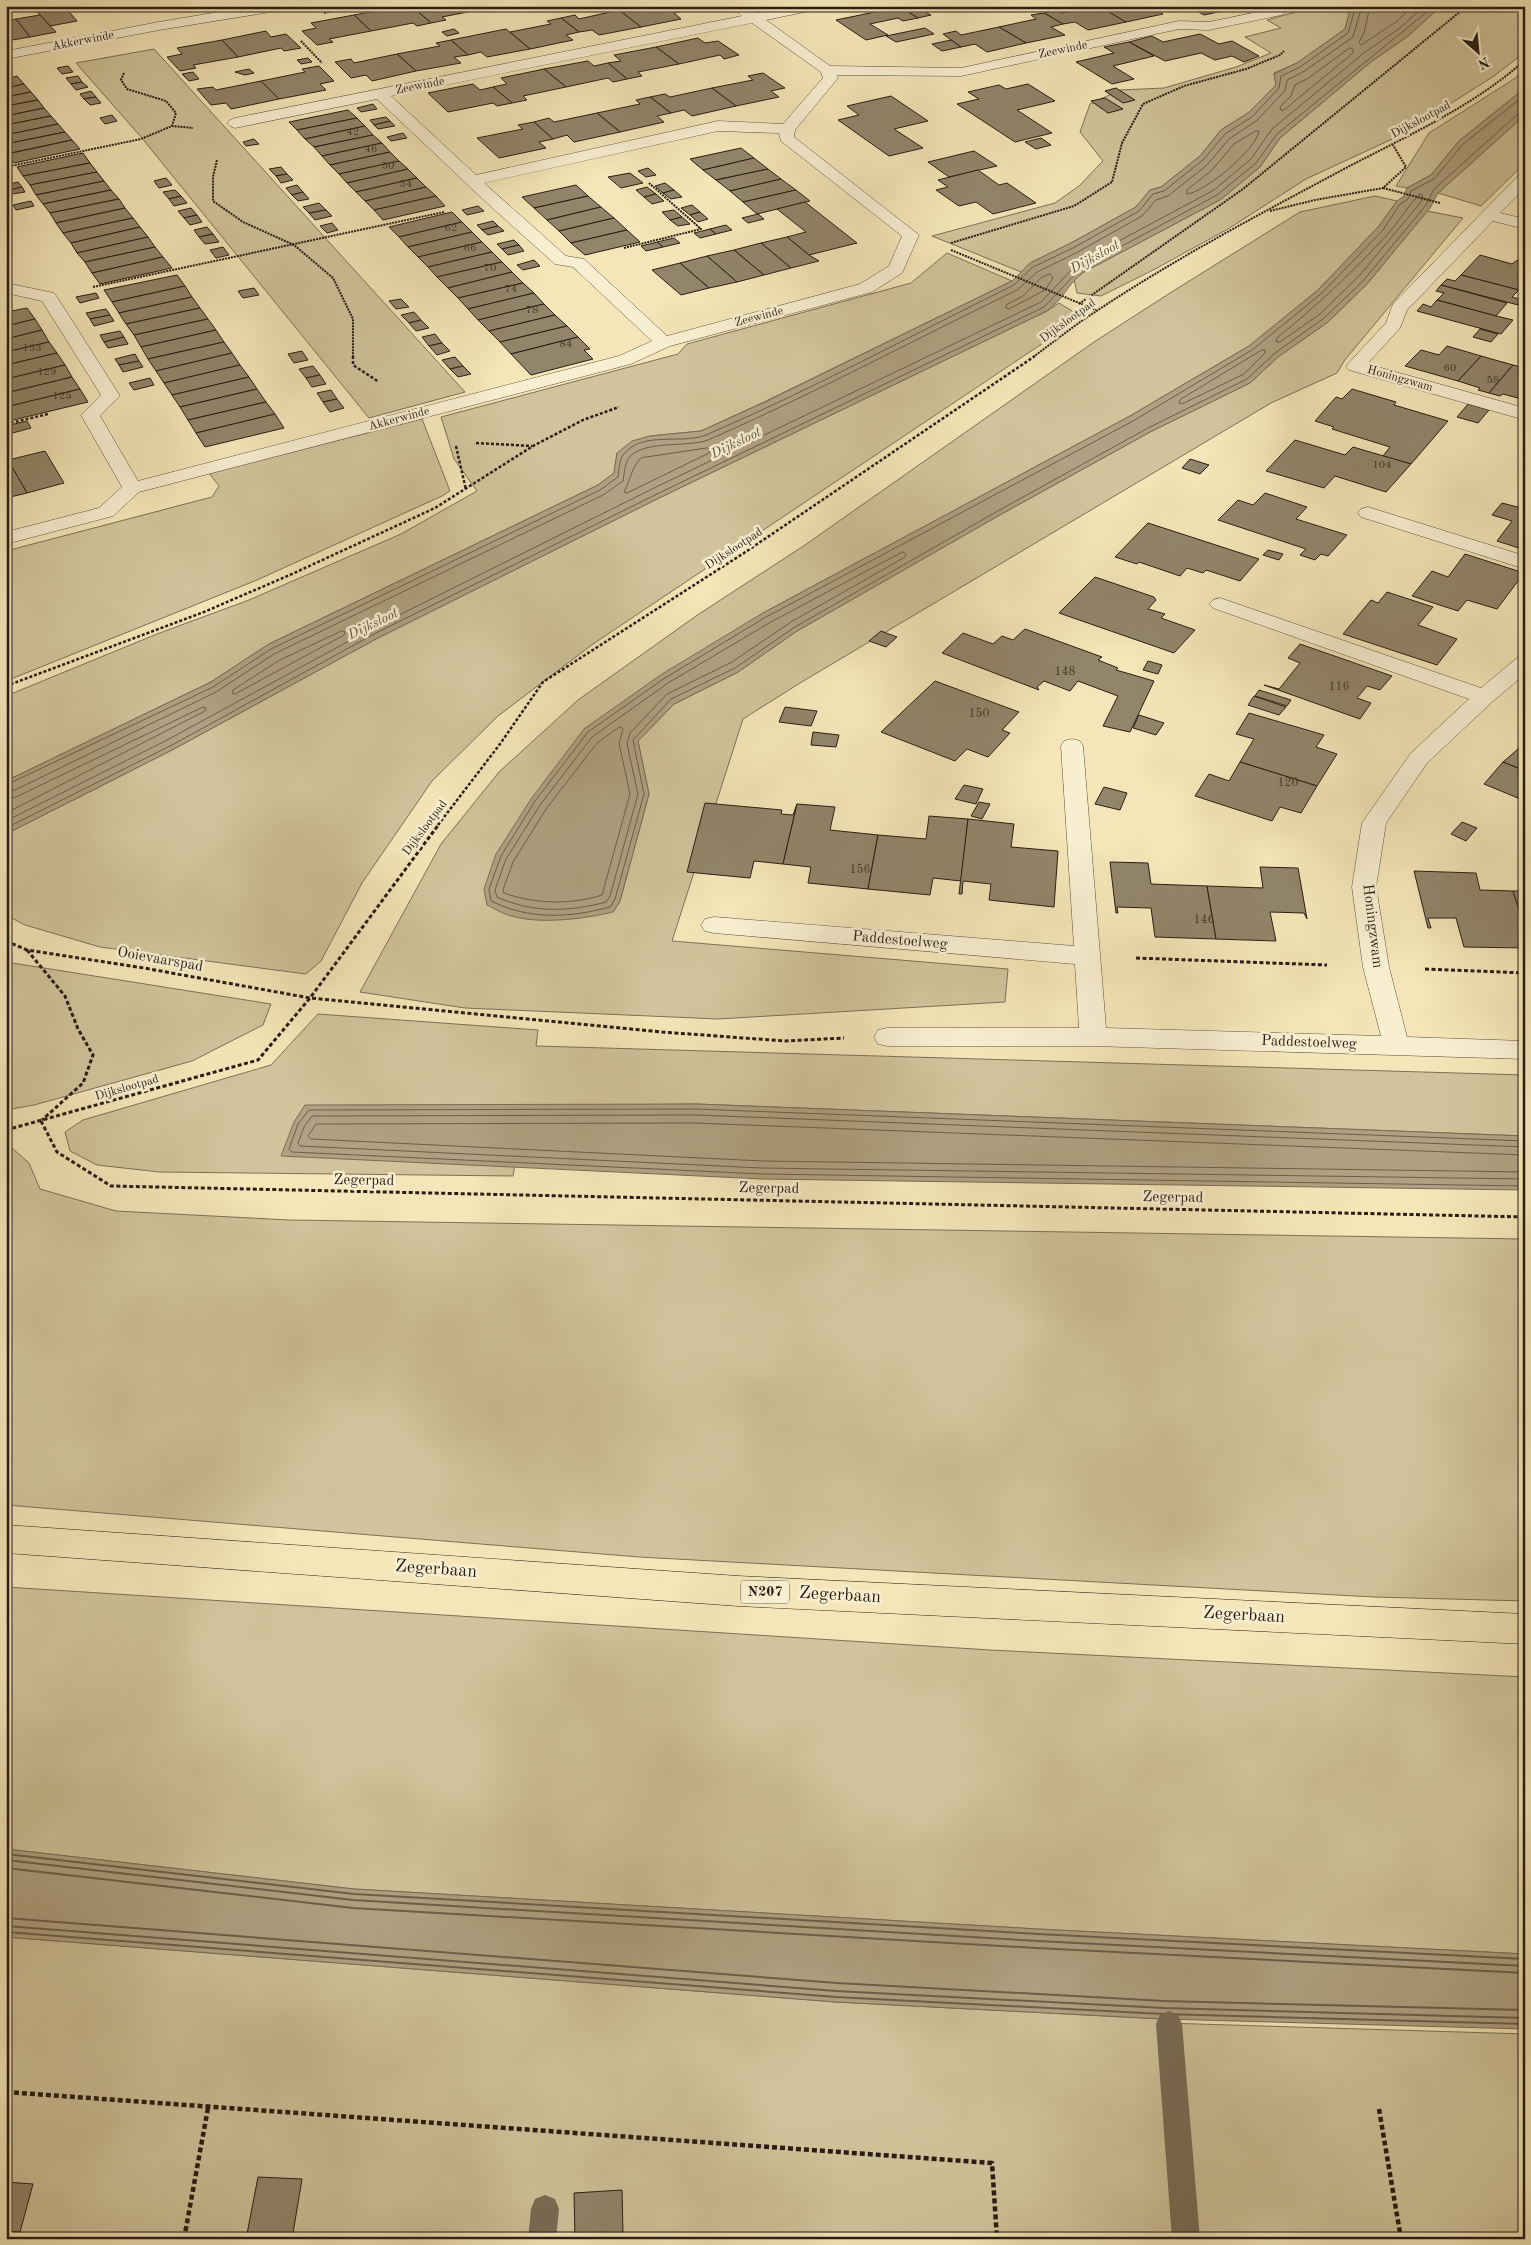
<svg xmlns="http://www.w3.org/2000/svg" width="1531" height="2245" font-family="'Old Standard TT',serif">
	<rect width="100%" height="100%" fill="#f4e6b8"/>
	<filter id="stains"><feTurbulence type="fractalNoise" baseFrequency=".004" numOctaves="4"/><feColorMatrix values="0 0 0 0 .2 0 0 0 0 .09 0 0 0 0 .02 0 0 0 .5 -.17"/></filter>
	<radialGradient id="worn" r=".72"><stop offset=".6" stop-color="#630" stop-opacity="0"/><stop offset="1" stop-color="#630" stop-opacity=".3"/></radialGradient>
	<!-- green -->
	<g fill="#d1c49c" stroke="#7c7058">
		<polygon points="1300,6 1351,6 1345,29 1297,63 1274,73 1276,85 1248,113 1221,130 1200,156 1161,187 1150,190 1136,207 1071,243 1030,263 1021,272 932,236 1055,203 1079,186 1103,161 1080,132 1090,104 1120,90 1164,88 1236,67 1271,53 1245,37 1281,28 1267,20 1296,12"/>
		<polygon points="1441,6 1525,6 1525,52 1494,76 1401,135 1306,179 1228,229 1157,268 1101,296 1077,293 1074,279 1084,272 1220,200 1260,167 1280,138 1372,61 1407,37"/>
		<polygon points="154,49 465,392 369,418 141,137 76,63"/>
		<polygon points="1525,69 1525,88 1459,141 1431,175 1407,188 1396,186 1429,133 1514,79"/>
		<polygon points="1525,115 1525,163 1481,206 1438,193"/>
		<polygon points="1375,196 1397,201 1379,226 1318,290 1249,346 1130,416 763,613 584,729 613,912 620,901 649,794 638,741 674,704 738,672 797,631 998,516 1150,432 1250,383 1278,357 1328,322 1367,284 1427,211 1463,218 1344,361 1337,373 1271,403 800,683 743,719 672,941 1008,969 1005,1002 718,1019 465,1008 360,992 441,844 499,772 578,700 696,616 805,545 1094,342 1170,293 1300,212"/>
		<polygon points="947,253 1012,281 764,402 701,431 650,436 617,453 614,473 598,485 269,644 211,682 6,781 6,696 157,634 249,600 401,534 477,491 454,459 441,417 678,354 687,344 911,283"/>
		<polygon points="1059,303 1082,317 593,644 498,716 432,781 362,883 321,961 306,974 100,947 25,925 6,915 6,834 174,749 376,639 657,499 1047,311"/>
		<polygon points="422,419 450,491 442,496 257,580 6,681 6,551 212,497 219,486 209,473"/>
		<polygon points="6,962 271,1004 263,1025 192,1061 34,1105 6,1110"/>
		<polygon points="318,1014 538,1030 536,1046 1525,1075 1525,1136 696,1104 525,1106 513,1176 159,1172 97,1165 70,1151 65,1132 83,1120 271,1065"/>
		<polygon points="12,1148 29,1163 40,1189 116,1211 289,1220 1525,1239 1525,1601 1374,1597 639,1557 6,1505 6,1150"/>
		<polygon points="6,1587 990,1650 1525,1677 1525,1954 1038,1929 354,1889 6,1849"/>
		<polygon points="6,1937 836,2002 1163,2019 1164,2023 1525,2034 1525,2239 6,2239"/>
	</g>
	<!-- water -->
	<g fill="#afa181" stroke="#796c56">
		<path d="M1351 6H1441L1407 37 1372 61 1280 138 1260 167 1220 200 1084 272C1067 284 1064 299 1047 311L657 499 376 639 174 749 6 834V781L211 682 269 644 598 485 614 473 617 453 632 441 650 436 701 431 765 402 1012 281 1030 263 1071 243 1136 207 1150 190 1161 187 1200 156 1221 130 1248 113 1276 85 1274 74 1297 63 1345 29Z"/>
		<path d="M1525 88V115L1438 193 1430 208 1367 284 1328 322 1278 357 1250 383 1150 432 998 516 797 631 738 672 674 704 638 741 649 794 620 901 613 912C584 919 537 925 508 915 501 913 494 908 487 905L484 889 496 854 531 799 584 729 662 674 763 613 1130 416 1249 346 1318 290 1379 226 1397 201 1404 196 1407 188 1431 175 1459 141Z"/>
		<polygon points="696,1104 1525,1136 1525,1190 762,1179 281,1156 294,1122 305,1105"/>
		<polygon points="6,1849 354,1889 1038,1929 1525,1954 1525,2029 1163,2019 836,2002 6,1937"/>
	</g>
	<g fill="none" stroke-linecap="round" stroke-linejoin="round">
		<!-- shore-far1 -->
		<g stroke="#6c5e4b" stroke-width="1">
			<polyline points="1370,6 1364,33 1359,42 1361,45 1396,22 1413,6"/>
			<polygon points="1350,48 1353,49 1353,53 1284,110 1281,110 1280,107 1291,96 1295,85 1307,79"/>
			<path d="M1525 95 1463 144 1434 179 1411 191 1408 199 1400 204 1383 230 1322 293 1252 350 1133 421 766 617 665 678 588 732 535 801 501 856 489 889 491 901C530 920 569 918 610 907L615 899 644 794 633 740 671 699 735 668 795 627 996 512 1148 428 1247 379 1275 353 1324 318 1363 281 1426 205 1434 189 1519 113 1525 112"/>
			<path d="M1256 131H1259C1256 150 1205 192 1187 194V190L1212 170 1234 144Z"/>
			<path d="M1420 194 1423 196 1421 202 1359 276 1320 314 1280 342H1276L1277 338C1316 306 1352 273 1386 236 1399 222 1406 208 1420 194Z"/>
			<polygon points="1050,274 1053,278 1045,290 1009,309 1006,308 1006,305 1023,296 1041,278"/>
			<polygon points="1262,350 1265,350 1265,353 1244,374 1182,404 1179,403 1180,400"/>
			<path d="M708 448 711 450 709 453 627 493 624 492C630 481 632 466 641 458Z"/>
			<path d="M903 552 906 554 905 557 791 622 732 662 667 694 630 733 627 744 638 794 610 896 606 902C569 912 532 913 497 897L495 890 506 859 540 805 592 737 668 683 769 623Z"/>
			<polygon points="342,631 345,632 344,635 235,694 232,693 233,690 278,661"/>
			<path d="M620 727 623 729 619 743 630 794 602 895C571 905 535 904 504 893L503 890 513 862 546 809 597 743Z"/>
			<path d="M6 785 213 687 271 649 600 490 618 477C619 471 619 460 623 455 642 430 681 445 706 435 811 390 912 335 1014 285L1033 267 1073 248 1139 211 1153 194 1164 191 1203 160 1225 134 1252 117 1279 88 1281 76 1300 67 1348 33 1356 6"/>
			<path d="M6 792 13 791 216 692 274 654 603 495 623 481C624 475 625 464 628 459 642 439 688 448 708 440 813 394 914 340 1017 290L1037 272 1076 253 1142 216 1156 200 1168 196 1207 165 1229 139 1256 121 1285 91 1287 80 1303 72 1353 37 1362 6"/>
			<polyline points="6,799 16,797 203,707 206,708 205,711 6,813"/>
			<polyline points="6,821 169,739 371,629 652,489 1041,302 1078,263 1214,190 1251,159 1272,129 1365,52 1400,28 1424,6"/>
			<polyline points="6,828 172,745 374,634 655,495 1044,307 1081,268 1217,195 1256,163 1277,134 1434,6"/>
			<polyline points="1525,1141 696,1109 309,1110 298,1124 289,1149 292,1152 762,1174 1525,1186"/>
			<polyline points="1525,1147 696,1115 312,1116 304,1127 298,1143 300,1146 762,1168 1525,1179"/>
			<polyline points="1525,1155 695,1123 316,1124 308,1136 311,1139 763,1161 1525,1172"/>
		</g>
		<!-- shore -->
		<g stroke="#6c5e4b" stroke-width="2">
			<polyline points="6,1854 354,1894 1038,1934 1525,1959"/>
			<polyline points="6,1860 353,1900 1038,1941 1525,1966"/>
			<polyline points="6,1868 353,1908 1037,1948 1525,1973"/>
			<polyline points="6,1918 837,1983 1164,2001 1525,2010"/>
			<polyline points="6,1926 836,1991 1164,2008 1525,2018"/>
			<polyline points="6,1932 836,1997 1163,2014 1525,2024"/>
		</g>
		<!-- stream -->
		<g fill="#796c56" fill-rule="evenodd">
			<polygon points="1169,2011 1178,2015 1182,2024 1200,2239 1172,2239 1156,2024 1160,2015"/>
			<polygon points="545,2195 555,2199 559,2209 556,2239 528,2239 531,2209 535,2199"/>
		</g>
	</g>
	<!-- building -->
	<g fill="#92856a" stroke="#281c15">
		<polygon points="32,6 64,6 77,21 50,26"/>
		<polygon points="479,6 483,9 442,17 446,20 431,23 415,9 428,6"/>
		<polygon points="641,6 704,6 705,7 674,13 681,19 641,27 619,10"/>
		<polygon points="866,6 899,6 918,18 903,21 898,18 870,24 888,35 866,40 836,20 875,12"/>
		<polygon points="900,6 954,6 925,12 931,15 918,18"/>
		<polygon points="1099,6 1126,22 1088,30 1075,22 1063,24 1044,13 1056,10 1062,13"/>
		<polygon points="1099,6 1150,6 1163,14 1126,22"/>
		<polygon points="1188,6 1240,6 1241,7 1204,15"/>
		<polygon points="397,7 402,12 415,9 431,23 417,26 413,23 371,31 354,15"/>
		<polygon points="619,10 641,27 599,35 592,30 579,32 561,18 575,15 579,19"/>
		<polygon points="1044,13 1063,24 1051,27 1065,35 1026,43 999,27 1036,19 1031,15"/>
		<polygon points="40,15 56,32 30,37 16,19"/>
		<polygon points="354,15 371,31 329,39 333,42 317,45 302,31 316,28 311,23"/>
		<polygon points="561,18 579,32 566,35 573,40 530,49 510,32 551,24 547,21"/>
		<polygon points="16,19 30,37 6,41 6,21"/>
		<polygon points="999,27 1026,43 987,52 975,44 961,47 943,34 956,31 961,35"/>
		<polygon points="925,28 934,34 896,42 886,36"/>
		<polygon points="454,29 459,33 447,36 442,32"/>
		<polygon points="506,29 530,49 487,57 481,52 468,55 451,40"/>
		<polygon points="266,31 271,37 286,34 301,48 284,51 281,48 238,57 222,40"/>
		<polygon points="1200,34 1219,44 1232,41 1259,56 1244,62 1232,56 1215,60 1201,53 1165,61 1129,42 1152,36 1163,42"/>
		<polygon points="698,38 705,43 718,41 739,55 724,59 720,55 679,64 656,47"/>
		<polygon points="222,40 238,57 193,65 196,68 180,71 167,57 182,54 177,48"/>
		<polygon points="451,40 468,55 454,57 461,63 416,71 397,54 440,46 436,43"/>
		<polygon points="951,40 961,47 942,51 932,44"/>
		<polygon points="1129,42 1154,56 1113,66 1134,79 1112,84 1076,62 1114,53 1104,47"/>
		<polygon points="656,47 679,64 638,72 642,76 627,79 608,63 621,61 614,55"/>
		<polygon points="397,54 416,71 372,81 366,75 351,78 335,62 351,59 354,63"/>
		<polygon points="308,58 312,62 301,64 297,60"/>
		<polygon points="588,61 594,66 608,63 627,79 613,82 608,78 566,87 544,69"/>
		<polygon points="68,66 73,72 62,74 57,68"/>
		<polygon points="319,66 334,81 320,84 326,90 279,99 261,81 305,72 302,69"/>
		<polygon points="249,69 254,73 245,75 235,72"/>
		<polygon points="544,69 566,87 523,96 527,100 512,103 493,87 507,84 501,78"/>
		<polygon points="193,72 199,79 189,81 182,74"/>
		<polygon points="763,73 785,88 771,91 779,97 736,106 712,88 753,80 748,76"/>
		<polygon points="17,76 24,84 6,88 6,79"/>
		<polygon points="78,76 82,82 71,84 66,78"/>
		<polygon points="261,81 279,99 231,109 226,103 211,105 197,89 213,87 216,90"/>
		<polygon points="82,82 88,87 76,90 71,84"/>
		<polygon points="24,84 31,92 6,97 6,88"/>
		<polygon points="473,84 480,90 493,87 512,103 497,106 493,103 448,112 428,93"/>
		<polygon points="1028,84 1055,101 1017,110 1052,133 1015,142 957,104 979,99 968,92 999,85 1006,89"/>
		<polygon points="712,88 736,106 692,116 684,110 671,113 650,97 665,94 670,97"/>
		<polygon points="1116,88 1135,100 1123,103 1105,91"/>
		<polygon points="91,91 96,97 84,99 80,94"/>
		<polygon points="31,92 38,100 6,106 6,97"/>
		<polygon points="891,96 928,121 894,129 923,148 889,156 838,120 859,115 847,106"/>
		<polygon points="96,97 101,103 90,105 84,99"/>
		<polygon points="650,97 671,113 657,116 664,122 620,132 597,113 640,104 636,100"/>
		<polygon points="1105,98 1123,109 1108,113 1091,101"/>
		<polygon points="38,100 44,108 6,116 6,106"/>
		<polygon points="373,104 377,109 361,112 357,108"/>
		<polygon points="44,108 51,116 6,125 6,116"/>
		<polygon points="348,110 357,118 297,130 289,122"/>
		<polygon points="597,113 620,132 574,142 567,135 553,139 534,122 549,118 554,122"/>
		<polygon points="112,115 117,121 105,124 100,118"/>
		<polygon points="51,116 58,124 6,135 6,125"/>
		<polygon points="386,117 390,121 374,125 370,120"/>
		<polygon points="357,118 365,126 305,139 297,130"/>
		<polygon points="390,121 395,126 378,129 374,125"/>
		<polygon points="534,122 553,139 539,142 546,148 499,158 477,138 523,129 518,125"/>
		<polygon points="58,124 65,132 6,144 6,135"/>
		<polygon points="365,126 373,135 314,147 305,139"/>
		<polygon points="65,132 72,140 6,154 6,144"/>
		<polygon points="403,133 407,138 391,141 387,137"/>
		<polygon points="373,135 382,143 322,156 314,147"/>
		<polygon points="1041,138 1051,145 1036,149 1025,142"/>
		<polygon points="254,139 259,144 246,146 243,142"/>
		<polygon points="72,140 80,149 14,163 7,154"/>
		<polygon points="382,143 390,152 330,165 322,156"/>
		<polygon points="741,148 754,158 703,170 690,159"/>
		<polygon points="974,151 997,166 949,177 928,162"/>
		<polygon points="390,152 399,161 339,174 330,165"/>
		<polygon points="83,153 90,163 23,176 17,167"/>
		<polygon points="754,158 768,169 716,180 703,170"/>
		<polygon points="399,161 408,169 347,183 339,174"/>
		<polygon points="90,163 97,172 30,185 23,176"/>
		<polygon points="281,167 287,174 276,176 269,169"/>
		<polygon points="648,168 656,175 646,177 638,171"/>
		<polygon points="408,169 417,178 356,192 347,183"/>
		<polygon points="768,169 781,179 730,191 716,180"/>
		<polygon points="978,170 999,185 1007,183 1036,203 993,214 976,202 959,206 936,190 948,187 938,180"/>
		<polygon points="97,172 104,181 36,195 30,185"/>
		<polygon points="630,173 643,183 621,188 608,177"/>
		<polygon points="287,174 293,180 281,183 276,176"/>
		<polygon points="166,178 172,185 159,188 154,181"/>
		<polygon points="417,178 426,187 365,201 356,192"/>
		<polygon points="781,179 796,190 743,202 730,191"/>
		<polygon points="104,181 111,190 43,204 36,195"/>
		<polygon points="18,182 22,187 6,191 6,185"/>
		<polygon points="665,183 674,190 663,193 655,186"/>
		<polygon points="297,185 303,192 292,195 286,188"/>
		<polygon points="576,185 588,196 534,208 522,197"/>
		<polygon points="22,187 25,192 6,195 6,191"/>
		<polygon points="426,187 436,196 374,210 365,201"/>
		<polygon points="647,187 656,194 644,197 636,190"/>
		<polygon points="111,190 119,199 50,213 43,204"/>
		<polygon points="175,190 181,196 169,199 163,192"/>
		<polygon points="674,190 682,197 671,199 663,193"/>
		<polygon points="796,190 810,201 757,214 743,202"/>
		<polygon points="303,192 309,199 298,201 292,195"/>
		<polygon points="656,194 664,201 652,204 644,197"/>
		<polygon points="181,196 187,203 174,206 169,199"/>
		<polygon points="436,196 445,206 383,220 374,210"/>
		<polygon points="588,196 601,207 547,220 534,208"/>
		<polygon points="119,199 125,208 56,223 50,213"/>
		<polygon points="31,201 34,206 16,210 13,205"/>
		<polygon points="805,202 857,243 809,255 787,237 806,232 777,209"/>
		<polygon points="319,203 326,210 309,213 303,207"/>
		<polygon points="692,205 700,212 690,215 681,208"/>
		<polygon points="478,206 484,211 467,215 462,210"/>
		<polygon points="601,207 614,218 559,231 547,220"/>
		<polygon points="125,208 133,218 63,233 56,223"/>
		<polygon points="191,208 197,215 184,218 178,211"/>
		<polygon points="326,210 332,216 315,220 309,213"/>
		<polygon points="674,210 682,217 670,220 662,212"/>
		<polygon points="452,212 462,222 399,237 389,227"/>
		<polygon points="700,212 708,219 698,222 690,215"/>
		<polygon points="758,214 764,219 748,223 742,218"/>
		<polygon points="197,215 202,222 190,225 184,218"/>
		<polygon points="682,217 690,224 678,226 670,220"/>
		<polygon points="133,218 140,227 71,243 63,233"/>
		<polygon points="614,218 627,230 571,243 559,231"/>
		<polygon points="493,221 498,226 482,230 477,225"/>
		<polygon points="462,222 472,232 408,247 399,237"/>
		<polygon points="332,223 338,230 327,233 320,226"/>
		<polygon points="726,225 732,230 716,234 710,229"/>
		<polygon points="498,226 504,231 488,235 482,230"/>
		<polygon points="140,227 148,237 77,253 71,243"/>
		<polygon points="207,227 213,234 199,237 194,230"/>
		<polygon points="710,229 716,234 700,238 694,233"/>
		<polygon points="627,230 640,242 585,255 571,243"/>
		<polygon points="472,232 482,242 418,257 408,247"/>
		<polygon points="213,234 219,242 205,244 199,237"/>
		<polygon points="148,237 155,247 85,262 77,253"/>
		<polygon points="787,237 809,255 819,261 791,268 761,243"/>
		<polygon points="674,238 680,243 663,247 657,242"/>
		<polygon points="514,240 519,245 502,249 497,244"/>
		<polygon points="482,242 492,252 428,267 418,257"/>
		<polygon points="657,242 663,247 646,251 641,246"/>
		<polygon points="761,243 791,268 764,275 734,250"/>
		<polygon points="519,245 524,251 508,255 502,249"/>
		<polygon points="155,247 163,257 92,273 85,262"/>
		<polygon points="223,247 229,255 216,258 210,250"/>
		<polygon points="734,250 764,275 737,282 707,256"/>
		<polygon points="492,252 502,262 437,277 428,267"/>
		<polygon points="1480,255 1512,264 1516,261 1525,260 1525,283 1519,290 1461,275"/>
		<polygon points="707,256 737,282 709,288 680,263"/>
		<polygon points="163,257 172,268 100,284 92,273"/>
		<polygon points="534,260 540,266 523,270 517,265"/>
		<polygon points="502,262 512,272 448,288 437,277"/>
		<polygon points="680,263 709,288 681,295 652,270"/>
		<polygon points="512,272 523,283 458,298 448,288"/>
		<polygon points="177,275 185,286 112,302 104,290"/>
		<polygon points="1461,275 1519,290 1512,297 1525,301 1525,303 1522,306 1441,285 1447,279 1455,281"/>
		<polygon points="523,283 534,293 468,309 458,298"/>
		<polygon points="1441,285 1507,303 1496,316 1437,300 1444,293 1436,291"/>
		<polygon points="185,286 192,297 119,313 112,302"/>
		<polygon points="254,288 259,295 243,298 238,291"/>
		<polygon points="96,293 99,298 80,303 76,297"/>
		<polygon points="534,293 544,304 478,320 468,309"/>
		<polygon points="192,297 200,308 126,324 119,313"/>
		<polygon points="401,299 409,307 396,309 389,301"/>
		<polygon points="1437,300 1496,316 1513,320 1501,334 1417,311 1423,304 1431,307"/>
		<polygon points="544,304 555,315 489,331 478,320"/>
		<polygon points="27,308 35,319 6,326 6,312"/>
		<polygon points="200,308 208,319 134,335 126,324"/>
		<polygon points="106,309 110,315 90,319 86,313"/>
		<polygon points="414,312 421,320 409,323 401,315"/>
		<polygon points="110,315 114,321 94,326 90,319"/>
		<polygon points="555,315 567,326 500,342 489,331"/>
		<polygon points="35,319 42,330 6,339 6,326"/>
		<polygon points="208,319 216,330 141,347 134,335"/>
		<polygon points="421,320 429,328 416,331 409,323"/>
		<polygon points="567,326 578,337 511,354 500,342"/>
		<polygon points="1480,329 1498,334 1491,342 1473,337"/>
		<polygon points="42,330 49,342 6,352 6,339"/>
		<polygon points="216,330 224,342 148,359 141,347"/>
		<polygon points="120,331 124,337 104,342 100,335"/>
		<polygon points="435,334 442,343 429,346 422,337"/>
		<polygon points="124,337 128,344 108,348 104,342"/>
		<polygon points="578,337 590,349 584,350 593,359 531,375 511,354"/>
		<polygon points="49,342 57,353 6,365 6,352"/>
		<polygon points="224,342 232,353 156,371 148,359"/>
		<polygon points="442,343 450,351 437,355 429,346"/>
		<polygon points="1447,346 1481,356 1458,381 1405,366 1421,350 1439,355"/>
		<polygon points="302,351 308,360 294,363 288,354"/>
		<polygon points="57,353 65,365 6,379 6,365"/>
		<polygon points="232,353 240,365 164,383 156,371"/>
		<polygon points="135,354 139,361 119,365 115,359"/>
		<polygon points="1481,356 1513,365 1489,393 1478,390 1480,388 1458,381"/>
		<polygon points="455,357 463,366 450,369 442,360"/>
		<polygon points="139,361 143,367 123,372 119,365"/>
		<polygon points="65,365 72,377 6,393 6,379"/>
		<polygon points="240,365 249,377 172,395 164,383"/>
		<polygon points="1513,365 1525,368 1525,400 1503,394 1500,396 1489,393"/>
		<polygon points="313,366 320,375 306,378 299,369"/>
		<polygon points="463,366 471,374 458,377 450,369"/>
		<polygon points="320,375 326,384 312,387 306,378"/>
		<polygon points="72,377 80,389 6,407 6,393"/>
		<polygon points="249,377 257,389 180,407 172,395"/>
		<polygon points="150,378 154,385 134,390 129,383"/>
		<polygon points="80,389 88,402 9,421 6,417 6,407"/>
		<polygon points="257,389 266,402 188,420 180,407"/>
		<polygon points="1352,389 1396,402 1394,405 1448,421 1411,464 1383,456 1390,447 1332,429 1334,427 1315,421 1336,397 1342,399"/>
		<polygon points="331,390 337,399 323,402 317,393"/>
		<polygon points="337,399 344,408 330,412 323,402"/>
		<polygon points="266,402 275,414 196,433 188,420"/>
		<polygon points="1468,404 1489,410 1478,423 1457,417"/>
		<polygon points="275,414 284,428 205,447 196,433"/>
		<polygon points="27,421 31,428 9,434 6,428 6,426"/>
		<polygon points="1295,440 1345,455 1353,447 1411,464 1386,492 1335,476 1324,488 1266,471"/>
		<polygon points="45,451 64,483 27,493 8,460"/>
		<polygon points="1190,459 1209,465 1200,474 1182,468"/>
		<polygon points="6,460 8,460 27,493 6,498"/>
		<polygon points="1265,493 1307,507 1296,519 1347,535 1328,556 1321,554 1315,560 1300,555 1306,549 1218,520 1238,500 1253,505"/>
		<polygon points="1502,503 1525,509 1525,550 1497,541 1512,521 1492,515"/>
		<polygon points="1148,523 1259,559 1240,581 1206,570 1203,573 1187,568 1180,576 1139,562 1137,564 1115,557"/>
		<polygon points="1268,550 1283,554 1279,560 1263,555"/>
		<polygon points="1465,554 1524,573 1497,609 1467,600 1458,611 1412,596 1432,571 1448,577"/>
		<polygon points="1095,577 1154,597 1156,600 1148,609 1165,614 1161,618 1195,630 1174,653 1059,613"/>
		<polygon points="1387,592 1433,607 1418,625 1457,639 1437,665 1343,634 1371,600 1378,603"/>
		<polygon points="1025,629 1102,657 1098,660 1118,668 1116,670 1154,681 1130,732 1103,726 1118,696 1078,681 1070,691 1044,681 1037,687 1039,690 942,653 963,633 993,644 1002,636 1013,640"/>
		<polygon points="881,631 897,637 886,647 869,641"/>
		<polygon points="1300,644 1392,676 1380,690 1367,686 1357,698 1371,703 1360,719 1264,685 1279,689 1300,663 1288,658"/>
		<polygon points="1148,661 1162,665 1158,674 1143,670"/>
		<polygon points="935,681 1019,712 1002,730 1010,733 988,757 967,749 955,761 881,732"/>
		<polygon points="1259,690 1291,700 1287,706 1255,696"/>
		<polygon points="1254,696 1286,707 1279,715 1248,705"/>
		<polygon points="785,707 817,711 811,726 779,722"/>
		<polygon points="1249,713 1324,735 1316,747 1337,754 1317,786 1240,762 1254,739 1236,734"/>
		<polygon points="1139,715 1164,723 1156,735 1133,728"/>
		<polygon points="813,732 839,735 836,747 811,745"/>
		<polygon points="1525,743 1525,771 1503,762"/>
		<polygon points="1240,762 1317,786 1301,813 1280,807 1272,821 1195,796 1209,774 1229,781"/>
		<polygon points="1503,762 1525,771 1525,801 1484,784"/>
		<polygon points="964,785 983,789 976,804 955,799"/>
		<polygon points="1104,787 1127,793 1120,810 1095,804"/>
		<polygon points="979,802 990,804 982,819 971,816"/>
		<polygon points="705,803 782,810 781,814 793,815 797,804 783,864 754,861 750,878 687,872"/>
		<polygon points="797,804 835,807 830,830 878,835 868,889 808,883 811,867 783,864"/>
		<polygon points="929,816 968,819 961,881 933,878 930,895 868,889 878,835 926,839"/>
		<polygon points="968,819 1014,824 1011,847 1058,851 1054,907 989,900 991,884 963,881 962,894 959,894"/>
		<polygon points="1462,822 1477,828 1466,841 1451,834"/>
		<polygon points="1110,862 1148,863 1151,884 1207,886 1216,939 1155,937 1151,908 1117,907 1118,913 1116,913"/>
		<polygon points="1260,867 1298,868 1307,919 1304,913 1270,912 1276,941 1216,939 1207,886 1263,888"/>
		<polygon points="1414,871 1476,873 1480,890 1513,891 1525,929 1525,948 1464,947 1456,918 1428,918 1431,928 1428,928"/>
		<polygon points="1513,891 1525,891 1525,929"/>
		<polygon points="258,2177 302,2179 292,2239 246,2239"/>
		<polygon points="6,2182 33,2184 20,2232 6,2231"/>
		<polygon points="622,2190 623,2233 575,2238 574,2193"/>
	</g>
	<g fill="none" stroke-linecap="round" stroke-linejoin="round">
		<!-- street casing -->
		<g stroke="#5b4e3e" stroke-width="1">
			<g id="street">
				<polygon points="255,6 290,6 283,10 159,30 6,59 6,51 159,22"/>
				<path d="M730 6H746L757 13 792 6H821L819 9 766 20 830 66 961 68 1179 21 1209 22 1281 7 1288 11 1281 15 1209 30 1179 29 961 76 837 75 838 78 795 130 794 137 919 235 902 273 872 292 670 346 631 364 139 492 113 516 6 544V532L99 508 122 487 81 415 101 395 42 301 6 293V283L54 293 57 297 120 396 100 416 138 481 619 356 652 341 573 267 555 264 488 204 377 99 235 128 230 126 227 123 230 120 235 118 742 16ZM752 23 821 72 823 78 783 124 718 121 476 175 391 96ZM718 131 779 133 781 141 902 236 889 266 860 284 667 336 584 259 566 256 484 183Z"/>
				<polygon points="1525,173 1525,188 1500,213 1525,219 1525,229 1493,221 1407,310 1400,328 1367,364 1525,408 1525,420 1349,370 1346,366 1386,323 1393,304 1519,175"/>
				<polygon points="1368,507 1525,556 1525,569 1361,517 1358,513 1361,509"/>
				<polygon points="1220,598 1481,688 1517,658 1525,656 1525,674 1492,702 1427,763 1386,823 1376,887 1389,967 1407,1037 1525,1041 1525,1059 1093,1046 887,1046 878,1044 874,1037 878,1030 887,1028 1079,1028 1075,964 714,933 705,931 701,925 705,919 714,917 1074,946 1061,746 1064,741 1072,739 1080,741 1083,746 1106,1028 1381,1036 1363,967 1352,887 1362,823 1411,753 1469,699 1213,608 1209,604 1213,600"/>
			</g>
		</g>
		<!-- primary casing -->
		<g stroke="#281c15" stroke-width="1">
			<polygon id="primary" points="6,1525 738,1576 1525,1614 1525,1644 738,1606 6,1553"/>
		</g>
		<!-- path-far3 -->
		<g stroke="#281c15" stroke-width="2" stroke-dasharray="2 1" stroke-linecap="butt">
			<polyline points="324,13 358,6"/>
			<polyline points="301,41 322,63"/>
			<polyline points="124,73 121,80 127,89 166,101 176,113 172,126"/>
			<polyline points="217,160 213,177 213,201 243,222 294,245 333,278 353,319 353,357"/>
			<polyline points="6,167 141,139 172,126 193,128"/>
			<polyline points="1383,188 1440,203"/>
			<polyline points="1270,211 1315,200 1383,188 1406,167 1393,145"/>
			<polyline points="951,243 1074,206 1112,182 1122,143 1143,104 1184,86 1246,69 1280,55 1284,51"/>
			<polyline points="624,248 701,229 649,183"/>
			<polyline points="951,250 1096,310"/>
			<polyline points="93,287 444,212"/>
			<polyline points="1079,304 1243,189 1467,6"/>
			<path d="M1033 357C1055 341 1076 324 1098 310 1172 261 1252 218 1331 176 1397 140 1468 111 1525 60"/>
		</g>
		<!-- path-far2 -->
		<g stroke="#281c15" stroke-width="2.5" stroke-dasharray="3 2" stroke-linecap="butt">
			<polyline points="353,356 353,365 379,382"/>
			<polyline points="6,424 48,414"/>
			<polyline points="476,443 532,446"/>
			<polyline points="456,446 466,490"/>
			<polyline points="6,686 204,612 292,574 435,508 533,446 583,420 619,407"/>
			<polyline points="438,825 500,744 543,682 744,553 1035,356"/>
		</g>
		<!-- path-far1 -->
		<g stroke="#281c15" stroke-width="3" stroke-dasharray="4 2.5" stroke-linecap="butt">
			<polyline points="6,941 27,950 144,968 310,998 662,1032 785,1041 844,1038"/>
			<polyline points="27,950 65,996 78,1029 93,1055 83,1083 42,1120"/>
			<polyline points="1136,958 1327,965"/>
			<polyline points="1425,969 1525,973"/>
			<polyline points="41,1121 57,1152 111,1186 1525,1217"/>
			<polyline points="6,1130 258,1060 310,998 439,824"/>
		</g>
		<!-- path -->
		<g stroke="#281c15" stroke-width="4.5" stroke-dasharray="5 3" stroke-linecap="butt">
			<polyline points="6,2092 992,2163 997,2239"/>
			<polyline points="1379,2109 1401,2239"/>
			<polyline points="184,2239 208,2108"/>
		</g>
		<!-- street -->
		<use href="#street" fill="#f8efd1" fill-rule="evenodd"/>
		<!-- primary -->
		<use href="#primary" fill="#f4e6b8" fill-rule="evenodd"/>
	</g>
	<g text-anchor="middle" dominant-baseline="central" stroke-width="5" stroke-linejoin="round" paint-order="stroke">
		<!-- far-number labels -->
		<g font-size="11" fill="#42362a">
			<text x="353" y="132">42</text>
			<text x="371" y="149">46</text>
			<text x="388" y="166">50</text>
			<text x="406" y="184">54</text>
			<text x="451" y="228">62</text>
			<text x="470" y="248">66</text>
			<text x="490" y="268">70</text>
			<text x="511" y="289">74</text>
			<text x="532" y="310">78</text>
			<text x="566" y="344">84</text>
			<text x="32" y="348">133</text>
			<text x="1450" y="368">60</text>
			<text x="47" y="372">129</text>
			<text x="1493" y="380">58</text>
			<text x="62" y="396">125</text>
			<text x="1382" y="465">104</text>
		</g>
		<!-- far-street labels -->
		<g font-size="12" fill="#281c15" stroke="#f8efd1">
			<text transform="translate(83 41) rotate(-11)">Akkerwinde</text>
			<text transform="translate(1063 50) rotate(-12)">Zeewinde</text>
			<text transform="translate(420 86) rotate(-11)">Zeewinde</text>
			<text transform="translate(1421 120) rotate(-28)">Dijkslootpad</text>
			<text transform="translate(759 317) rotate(-15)">Zeewinde</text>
			<text transform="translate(1068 321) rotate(-36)">Dijkslootpad</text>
			<text transform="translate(1400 379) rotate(16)">Honingzwam</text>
			<text transform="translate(399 419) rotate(-15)">Akkerwinde</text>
			<text transform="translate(734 549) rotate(-33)">Dijkslootpad</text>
			<text transform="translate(425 828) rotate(-53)">Dijkslootpad</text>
			<text transform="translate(127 1088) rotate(-16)">Dijkslootpad</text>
		</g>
		<!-- number labels -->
		<g font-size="12" fill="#42362a">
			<text x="1065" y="672">148</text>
			<text x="1339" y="687">116</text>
			<text x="979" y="714">150</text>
			<text x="1288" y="783">120</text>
			<text x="860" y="870">156</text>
			<text x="1204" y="920">146</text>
		</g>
		<!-- far-water labels -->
		<g font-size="14" font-style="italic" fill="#5e5140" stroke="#f8efd1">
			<text transform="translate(1095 257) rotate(-29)">Dijksloot</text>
			<text transform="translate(736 443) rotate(-26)">Dijksloot</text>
			<text transform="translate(373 624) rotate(-26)">Dijksloot</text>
		</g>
		<!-- shield labels -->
		<rect fill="#f8efd1" stroke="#665b4d" stroke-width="1" x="741" y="1580.5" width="48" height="23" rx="4"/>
		<g font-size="14" font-weight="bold" fill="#281c15">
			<text x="765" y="1592">N207</text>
		</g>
		<!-- street labels -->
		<g font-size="15" fill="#281c15" stroke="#f8efd1">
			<text transform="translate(1372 926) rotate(83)">Honingzwam</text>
			<text transform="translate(900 941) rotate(5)">Paddestoelweg</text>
			<text transform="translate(160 960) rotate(10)">Ooievaarspad</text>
			<text transform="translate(1309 1043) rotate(2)">Paddestoelweg</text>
			<text transform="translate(364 1181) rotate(1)">Zegerpad</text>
			<text transform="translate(769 1189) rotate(1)">Zegerpad</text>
			<text transform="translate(1173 1198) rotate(1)">Zegerpad</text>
		</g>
		<!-- near-street labels -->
		<g font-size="18" fill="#281c15" stroke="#f8efd1">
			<text transform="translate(436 1569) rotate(4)">Zegerbaan</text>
			<text transform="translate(840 1595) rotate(3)">Zegerbaan</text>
			<text transform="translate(1244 1615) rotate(3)">Zegerbaan</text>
		</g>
	</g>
	<!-- margin -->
	<rect width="1531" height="2245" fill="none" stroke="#f4e6b8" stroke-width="25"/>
	<rect x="8" y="8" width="1516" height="2230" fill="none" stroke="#281c15" stroke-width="2.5"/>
	<rect x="12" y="12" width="1506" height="2220" fill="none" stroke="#281c15"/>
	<!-- north arrow -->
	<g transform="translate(1478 52) rotate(153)" stroke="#f8efd1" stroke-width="4" paint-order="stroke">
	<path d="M0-4L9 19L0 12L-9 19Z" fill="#281c15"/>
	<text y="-8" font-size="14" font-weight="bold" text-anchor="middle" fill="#281c15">N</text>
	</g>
	<rect width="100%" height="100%" filter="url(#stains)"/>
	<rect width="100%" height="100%" fill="url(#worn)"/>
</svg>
